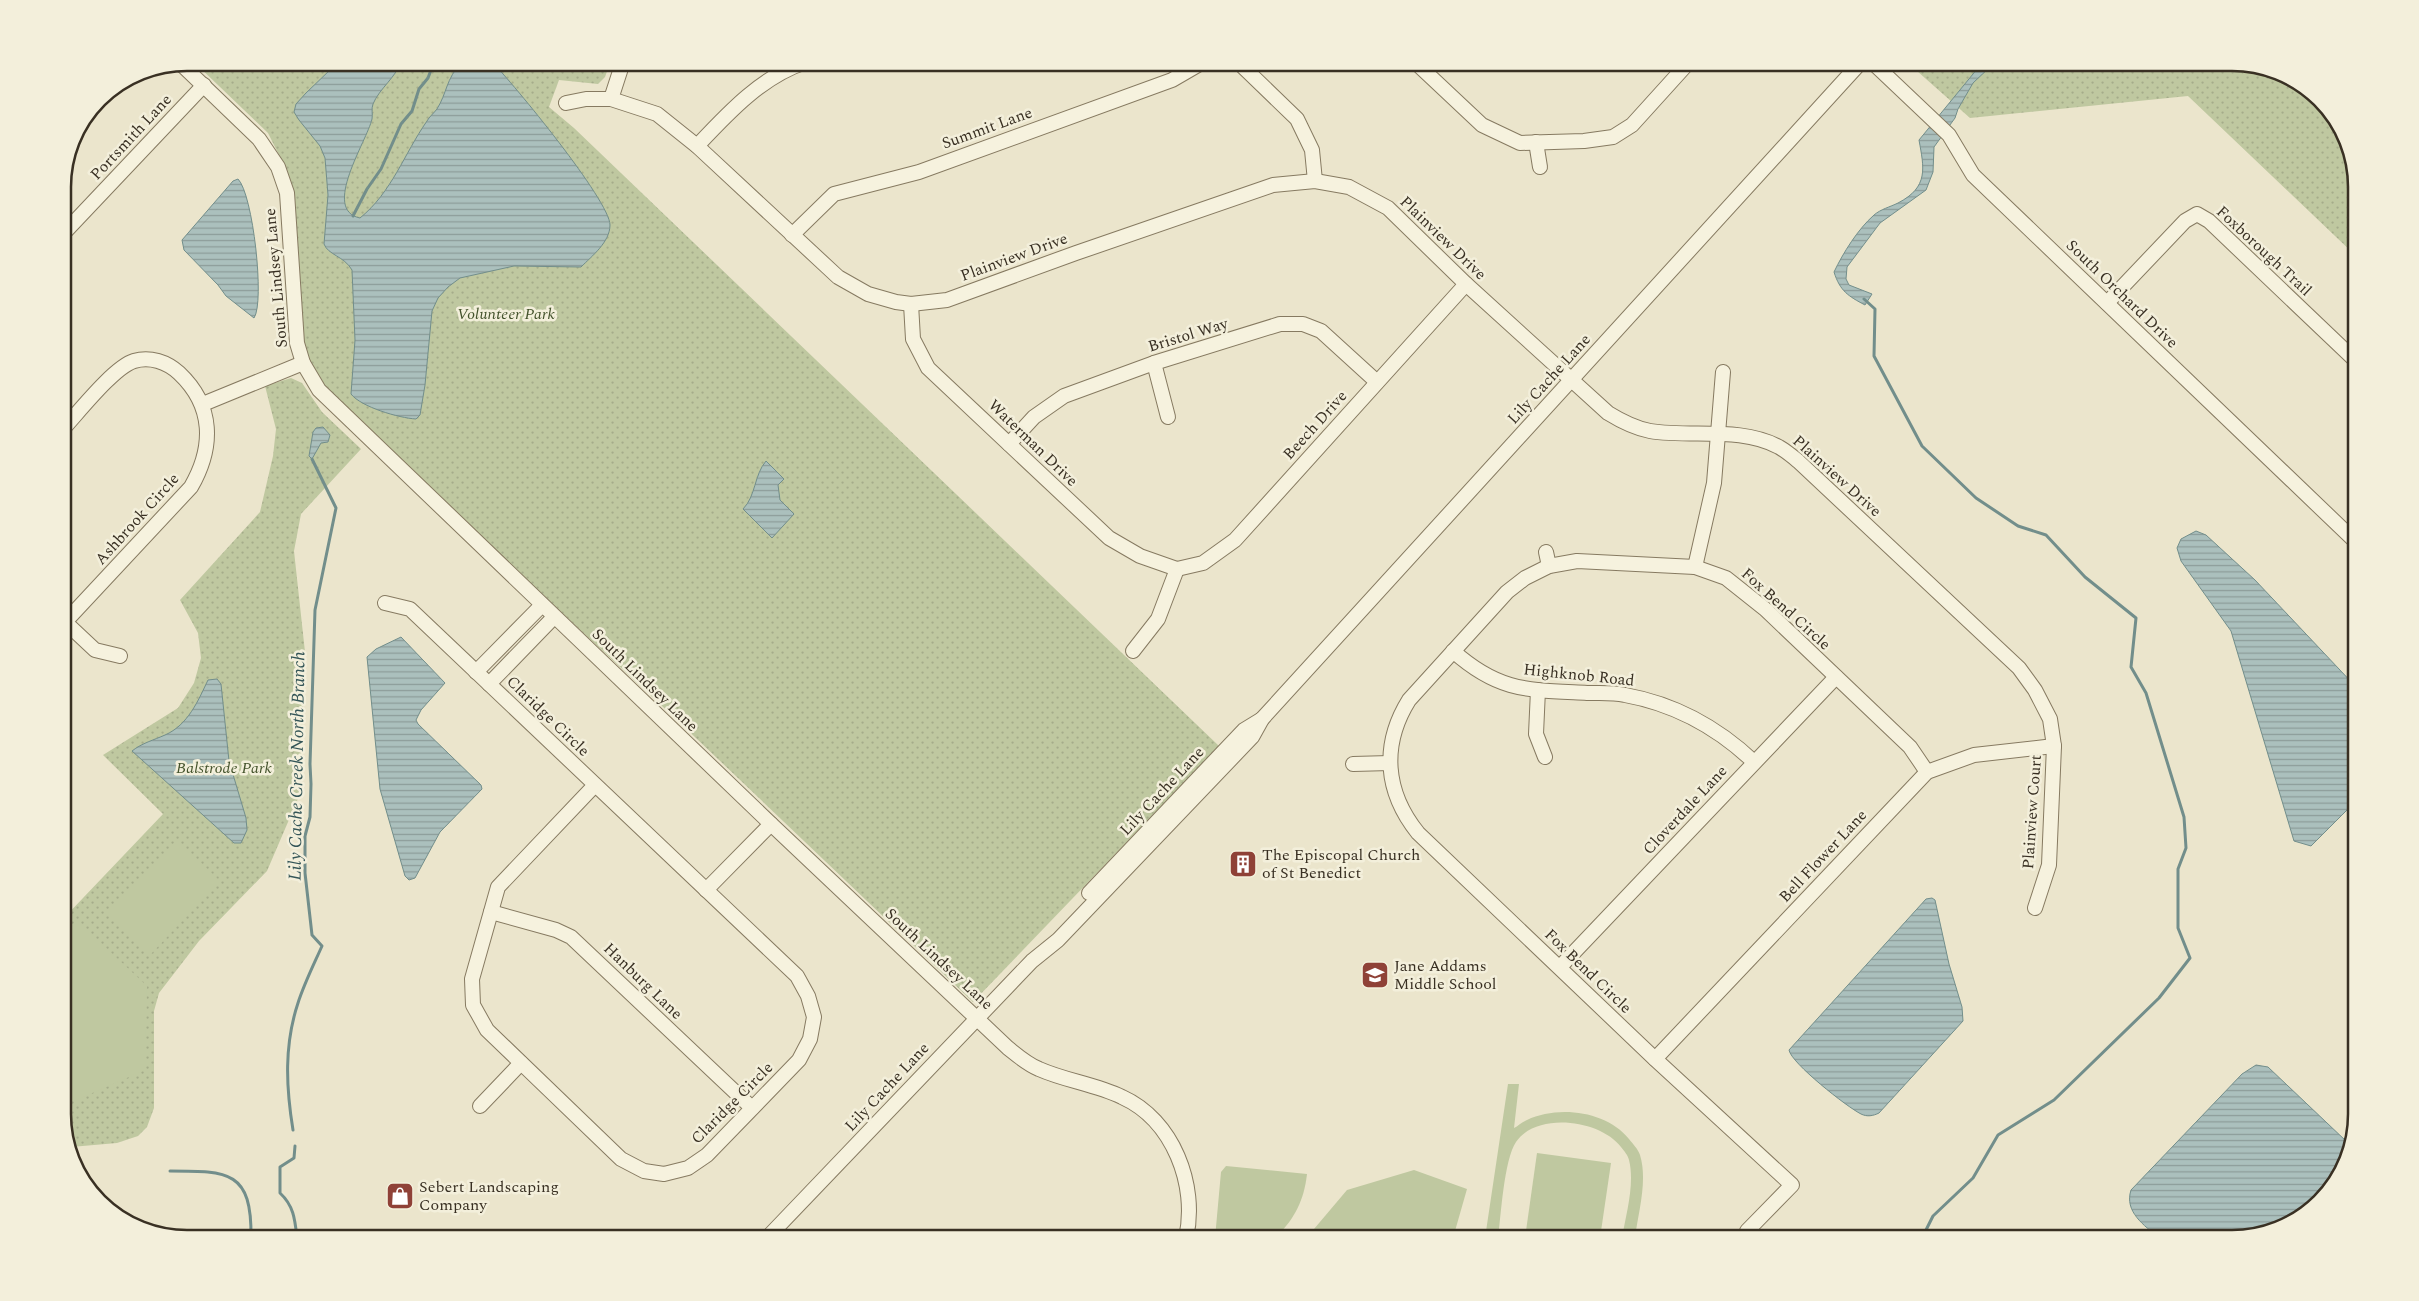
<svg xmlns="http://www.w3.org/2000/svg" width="2419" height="1301" font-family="Spectral,serif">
	<defs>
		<pattern id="park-dots" width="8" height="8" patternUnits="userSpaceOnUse" patternTransform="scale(1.25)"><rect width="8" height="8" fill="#bfc8a0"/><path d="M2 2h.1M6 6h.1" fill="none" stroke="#a5ac8a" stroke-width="1.8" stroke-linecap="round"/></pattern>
		<pattern id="water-rules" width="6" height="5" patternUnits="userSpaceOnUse" patternTransform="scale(1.25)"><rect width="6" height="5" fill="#abc0bd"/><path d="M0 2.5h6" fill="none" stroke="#8c9c99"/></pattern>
	</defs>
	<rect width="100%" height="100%" fill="#ebe5cc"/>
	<!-- park -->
	<g fill="url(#park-dots)">
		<polygon points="2232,62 2287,75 2336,118 2356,179 2356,256 2188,96 1970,118 1908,63"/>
		<polygon points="195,63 610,63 605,77 598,84 559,80 549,107 574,128 1219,746 973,1002 676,719 312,381 297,343 296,227 294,192 285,167 268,133"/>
		<polygon points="291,378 302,383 322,412 361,449 301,514 294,551 305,652 300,794 267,871 199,941 159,993 154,1011 154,1108 147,1127 138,1136 117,1143 71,1147 63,1122 63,919 163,814 103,755 178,708 194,683 201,658 198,633 180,600 260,512 273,456 276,429 265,386"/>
	</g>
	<!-- pitch -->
	<g fill="#bfc8a0">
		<polygon points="177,840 220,881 150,955 107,914"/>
		<polygon points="77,921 147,986 145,1070 74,1101 63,1090 63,936"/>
		<path d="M1508 1084H1519L1514 1128C1518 1126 1522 1122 1527 1120 1558 1105 1607 1111 1629 1139 1633 1144 1638 1149 1640 1155 1648 1181 1638 1213 1635 1238H1622C1626 1214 1635 1184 1629 1160 1628 1155 1624 1151 1621 1147 1601 1120 1537 1111 1516 1142 1504 1160 1501 1215 1498 1238H1485Z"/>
		<polygon points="1537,1153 1611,1163 1600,1238 1525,1238"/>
		<path d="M1226 1166 1307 1174C1304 1200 1295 1218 1277 1236L1274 1238H1215L1221 1172Z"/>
		<polygon points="1414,1170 1467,1189 1453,1238 1326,1238 1314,1229 1347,1190"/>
	</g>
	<!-- water -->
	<g fill="url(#water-rules)" stroke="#728e8b">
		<path d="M346 62 400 63C397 76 379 89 373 104 371 109 373 114 372 119 367 141 321 210 360 218 392 192 404 154 427 121 429 117 434 113 437 109 447 93 446 79 461 63L492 62C513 83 610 201 610 225 610 242 592 256 581 267L514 266 460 278 448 287 438 298 432 311 425 385 420 415 416 419C399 418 361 407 351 394L355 340 352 270C344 256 328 255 324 244L328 195 325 158 320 146 299 120 294 112 296 104 306 93 331 69Z"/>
		<path d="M1982 63H1992L1991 66 1973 83 1958 109 1955 118 1934 147 1933 172 1926 190 1880 223 1847 267 1846 279 1849 285 1872 294 1865 305C1848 296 1840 291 1834 272 1843 253 1858 229 1874 215 1881 209 1890 207 1898 203 1929 187 1924 168 1919 140Z"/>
		<path d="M238 179C253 194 265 302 254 318L226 296 218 285 184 250 182 240 233 181Z"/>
		<polygon points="323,427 330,435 328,442 321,443 312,459 309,456 313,432 316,428"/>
		<path d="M766 461 784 479 778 485 780 500 794 514 772 538 743 509C756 496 754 475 766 461Z"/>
		<polygon points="2196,531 2206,535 2255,580 2356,687 2356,801 2311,846 2294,841 2231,631 2181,561 2177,548 2181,539"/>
		<polygon points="401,637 445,683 421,710 416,720 418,724 481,785 482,789 440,832 415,878 409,880 405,876 380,789 367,657 376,649"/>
		<path d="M217 679 221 684 229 761 246 818 247 830 241 843H234L132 751C142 743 154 740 165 735 188 725 198 701 208 680Z"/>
		<path d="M1932 898 1935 900 1949 964 1962 1007 1963 1021 1879 1113C1873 1116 1867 1117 1861 1114 1847 1107 1791 1063 1789 1050L1926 899Z"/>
		<path d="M2256 1065 2268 1067 2346 1141 2349 1146 2344 1169 2294 1222 2232 1238H2159C2144 1225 2124 1212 2131 1190L2242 1074Z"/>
	</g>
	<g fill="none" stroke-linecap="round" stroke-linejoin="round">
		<!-- stream -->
		<g stroke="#728e8b" stroke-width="3">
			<polyline points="353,216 367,189 381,169 401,124 412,111 419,89 428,78 434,62"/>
			<polyline points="1864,299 1875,309 1874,356 1922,446 1976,498 2018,526 2046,535 2085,577 2136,618 2131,667 2146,693 2184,817 2186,848 2178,869 2178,928 2190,958 2159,998 2054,1100 1998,1135 1973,1178 1933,1216 1922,1238"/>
			<path d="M293 1130C286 1087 284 1045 298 1003 304 984 314 964 322 946L312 935 305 873V836L310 817 311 784 310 764 315 610 336 508 312 459"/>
			<path d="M295 1146 294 1158 280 1167V1193C294 1206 295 1220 297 1238"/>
			<path d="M170 1171C229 1171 252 1171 251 1238"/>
		</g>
		<!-- minor casing -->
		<g stroke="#867a61" stroke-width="16">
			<g id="minor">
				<polyline points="1238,62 1297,119 1312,150 1315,181"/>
				<polyline points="1415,62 1482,125 1520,143 1584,141 1613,137 1632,125 1689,62"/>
				<polyline points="1872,62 1949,135 1973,175 2356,542"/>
				<path d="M181 64 259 139 278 167 287 193 297 343 303 363 319 390 771 824 1008 1048C1018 1056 1027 1064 1039 1069 1066 1081 1095 1084 1122 1097 1173 1120 1198 1185 1186 1238"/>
				<polyline points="611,99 623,62"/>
				<path d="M566 103 586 99H611L657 114 697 146 838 277 868 294 896 302 911 304 947 300 1076 253 1273 185 1315 181 1349 187 1388 208 1466 284 1608 413C1621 421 1634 428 1650 431 1692 438 1740 426 1779 447 1786 451 1792 456 1798 461L2019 668 2035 690 2050 719 2054 746 2049 865 2035 908"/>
				<polyline points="1536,142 1540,167"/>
				<path d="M697 146C728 113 762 76 806 62"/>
				<polyline points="63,234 204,85"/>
				<polyline points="792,235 834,194 919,172 1172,80 1203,62"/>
				<polyline points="2107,303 2185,221 2197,214 2209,221 2356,361"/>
				<polyline points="911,304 913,339 928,368 1109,538 1140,556 1177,569"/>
				<polyline points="1154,363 1168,417"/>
				<polyline points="203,404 303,363"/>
				<path d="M63 429C78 413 114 367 134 361 150 356 167 362 179 373 214 406 214 447 191 487L65 622"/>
				<polyline points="1009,444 1034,417 1064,396 1154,363 1280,324 1303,324 1321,331 1377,382"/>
				<polyline points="1546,552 1549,566"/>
				<polyline points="1695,567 1714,483 1723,372"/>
				<polyline points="1177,569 1203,563 1235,540 1466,284"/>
				<polyline points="385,603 410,609 797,976 808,996 814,1017 810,1039 799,1060 707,1155 688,1168 664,1174 644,1171 621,1159 487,1030 473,1005 472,979 498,887 595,785"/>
				<polyline points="63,620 95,650 120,656"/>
				<polyline points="1133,651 1158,619 1177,569"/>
				<path d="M1453 651C1499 692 1528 690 1587 693 1599 693 1613 692 1625 695 1675 704 1717 727 1754 762"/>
				<polyline points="476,672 542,605"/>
				<polyline points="489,684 554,617"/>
				<polyline points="1538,690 1536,734 1545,757"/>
				<polyline points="1353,764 1390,763"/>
				<polyline points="706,890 771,824"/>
				<polyline points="1089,893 1244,730 1262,719"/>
				<polyline points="491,912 556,930 571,937 752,1108"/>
				<polyline points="1560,967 1836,677"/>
				<polyline points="1655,1059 1927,772 1974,755 2054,746"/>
				<polyline points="480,1106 521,1063"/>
				<path d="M1747 1231 1792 1185 1655 1059 1418 833C1385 792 1381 745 1409 700L1507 592 1525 578 1549 566 1577 561 1695 567 1726 578 1765 609 1910 747 1927 772"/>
				<polyline points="767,1238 1032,961 1058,940 1252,737 1262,719 1861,62"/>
			</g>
		</g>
		<!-- minor -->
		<use href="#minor" stroke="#f6f2de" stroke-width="14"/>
	</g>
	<!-- icons -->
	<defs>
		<g id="building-square" transform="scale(1.4375)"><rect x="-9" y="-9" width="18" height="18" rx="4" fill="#8f4137" stroke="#f3efdb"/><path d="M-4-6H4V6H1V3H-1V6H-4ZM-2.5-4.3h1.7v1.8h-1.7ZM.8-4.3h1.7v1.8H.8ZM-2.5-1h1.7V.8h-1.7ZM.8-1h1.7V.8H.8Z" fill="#fff"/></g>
		<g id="school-square" transform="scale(1.4375)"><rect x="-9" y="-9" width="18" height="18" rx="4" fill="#8f4137" stroke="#f3efdb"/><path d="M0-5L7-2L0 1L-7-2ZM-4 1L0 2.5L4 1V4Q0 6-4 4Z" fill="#fff"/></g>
		<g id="shop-square" transform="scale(1.4375)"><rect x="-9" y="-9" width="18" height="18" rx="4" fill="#8f4137" stroke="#f3efdb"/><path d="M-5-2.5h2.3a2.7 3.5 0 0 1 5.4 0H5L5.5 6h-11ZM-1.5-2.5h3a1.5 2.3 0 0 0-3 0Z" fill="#fff"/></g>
	</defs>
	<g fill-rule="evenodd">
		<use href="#building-square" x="1243" y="864"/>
		<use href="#school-square" x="1375" y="975"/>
		<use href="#shop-square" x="400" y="1196"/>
	</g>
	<g text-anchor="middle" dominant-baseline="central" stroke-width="5" stroke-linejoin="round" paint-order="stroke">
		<!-- street labels -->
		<g font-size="16" fill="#393023" stroke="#f3efdb">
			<text transform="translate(987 128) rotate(-20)">Summit Lane</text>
			<text transform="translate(131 137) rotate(-47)">Portsmith Lane</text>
			<text transform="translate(1443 238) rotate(44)">Plainview Drive</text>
			<text transform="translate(2264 251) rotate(43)">Foxborough Trail</text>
			<text transform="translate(1014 257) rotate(-20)">Plainview Drive</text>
			<text transform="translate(276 278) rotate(-95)">South Lindsey Lane</text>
			<text transform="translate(2122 294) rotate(44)">South Orchard Drive</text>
			<text transform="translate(1188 335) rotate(-17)">Bristol Way</text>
			<text transform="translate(1549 379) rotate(-48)">Lily Cache Lane</text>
			<text transform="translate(1315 425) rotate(-48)">Beech Drive</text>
			<text transform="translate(1033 443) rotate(44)">Waterman Drive</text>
			<text transform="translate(1837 476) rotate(42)">Plainview Drive</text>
			<text transform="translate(137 519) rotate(-48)">Ashbrook Circle</text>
			<text transform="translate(1786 609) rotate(42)">Fox Bend Circle</text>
			<text transform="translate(1579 675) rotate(6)">Highknob Road</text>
			<text transform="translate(645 680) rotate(44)">South Lindsey Lane</text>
			<text transform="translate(548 716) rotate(44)">Claridge Circle</text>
			<text transform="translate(1162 791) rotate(-47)">Lily Cache Lane</text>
			<text transform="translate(1685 810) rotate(-47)">Cloverdale Lane</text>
			<text transform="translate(2032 812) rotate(-86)">Plainview Court</text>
			<text transform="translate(1823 856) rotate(-47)">Bell Flower Lane</text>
			<text transform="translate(939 959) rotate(43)">South Lindsey Lane</text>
			<text transform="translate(1588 971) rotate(44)">Fox Bend Circle</text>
			<text transform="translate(643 981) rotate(44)">Hanburg Lane</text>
			<text transform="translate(887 1087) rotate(-47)">Lily Cache Lane</text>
			<text transform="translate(732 1103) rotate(-45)">Claridge Circle</text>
		</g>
		<!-- park labels -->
		<g font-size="16" font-style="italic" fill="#44532c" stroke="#f3efdb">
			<text x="506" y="314">Volunteer Park</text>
			<text x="224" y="768">Balstrode Park</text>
		</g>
		<!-- poi labels -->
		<g font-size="16" fill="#393023" stroke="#f3efdb" text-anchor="start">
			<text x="1262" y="855">The Episcopal Church<tspan x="1262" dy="18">of St Benedict</tspan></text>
			<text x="1394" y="966">Jane Addams<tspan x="1394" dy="18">Middle School</tspan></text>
			<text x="419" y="1187">Sebert Landscaping<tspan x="419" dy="18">Company</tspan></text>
		</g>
		<!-- water labels -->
		<g font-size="18" font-style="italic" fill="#345557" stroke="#f3efdb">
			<text transform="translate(297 766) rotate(-89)">Lily Cache Creek North Branch</text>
		</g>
	</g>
	<!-- crop -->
	<path d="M0 0H2419V1301H0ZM187 71H2232A116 116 0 0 1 2348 187V1114A116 116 0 0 1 2232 1230H187A116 116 0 0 1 71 1114V187A116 116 0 0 1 187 71Z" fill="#f3efdb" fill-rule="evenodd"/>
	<path fill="none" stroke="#393023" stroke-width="2.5" d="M187 71H2232A116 116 0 0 1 2348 187V1114A116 116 0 0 1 2232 1230H187A116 116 0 0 1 71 1114V187A116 116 0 0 1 187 71Z"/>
</svg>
